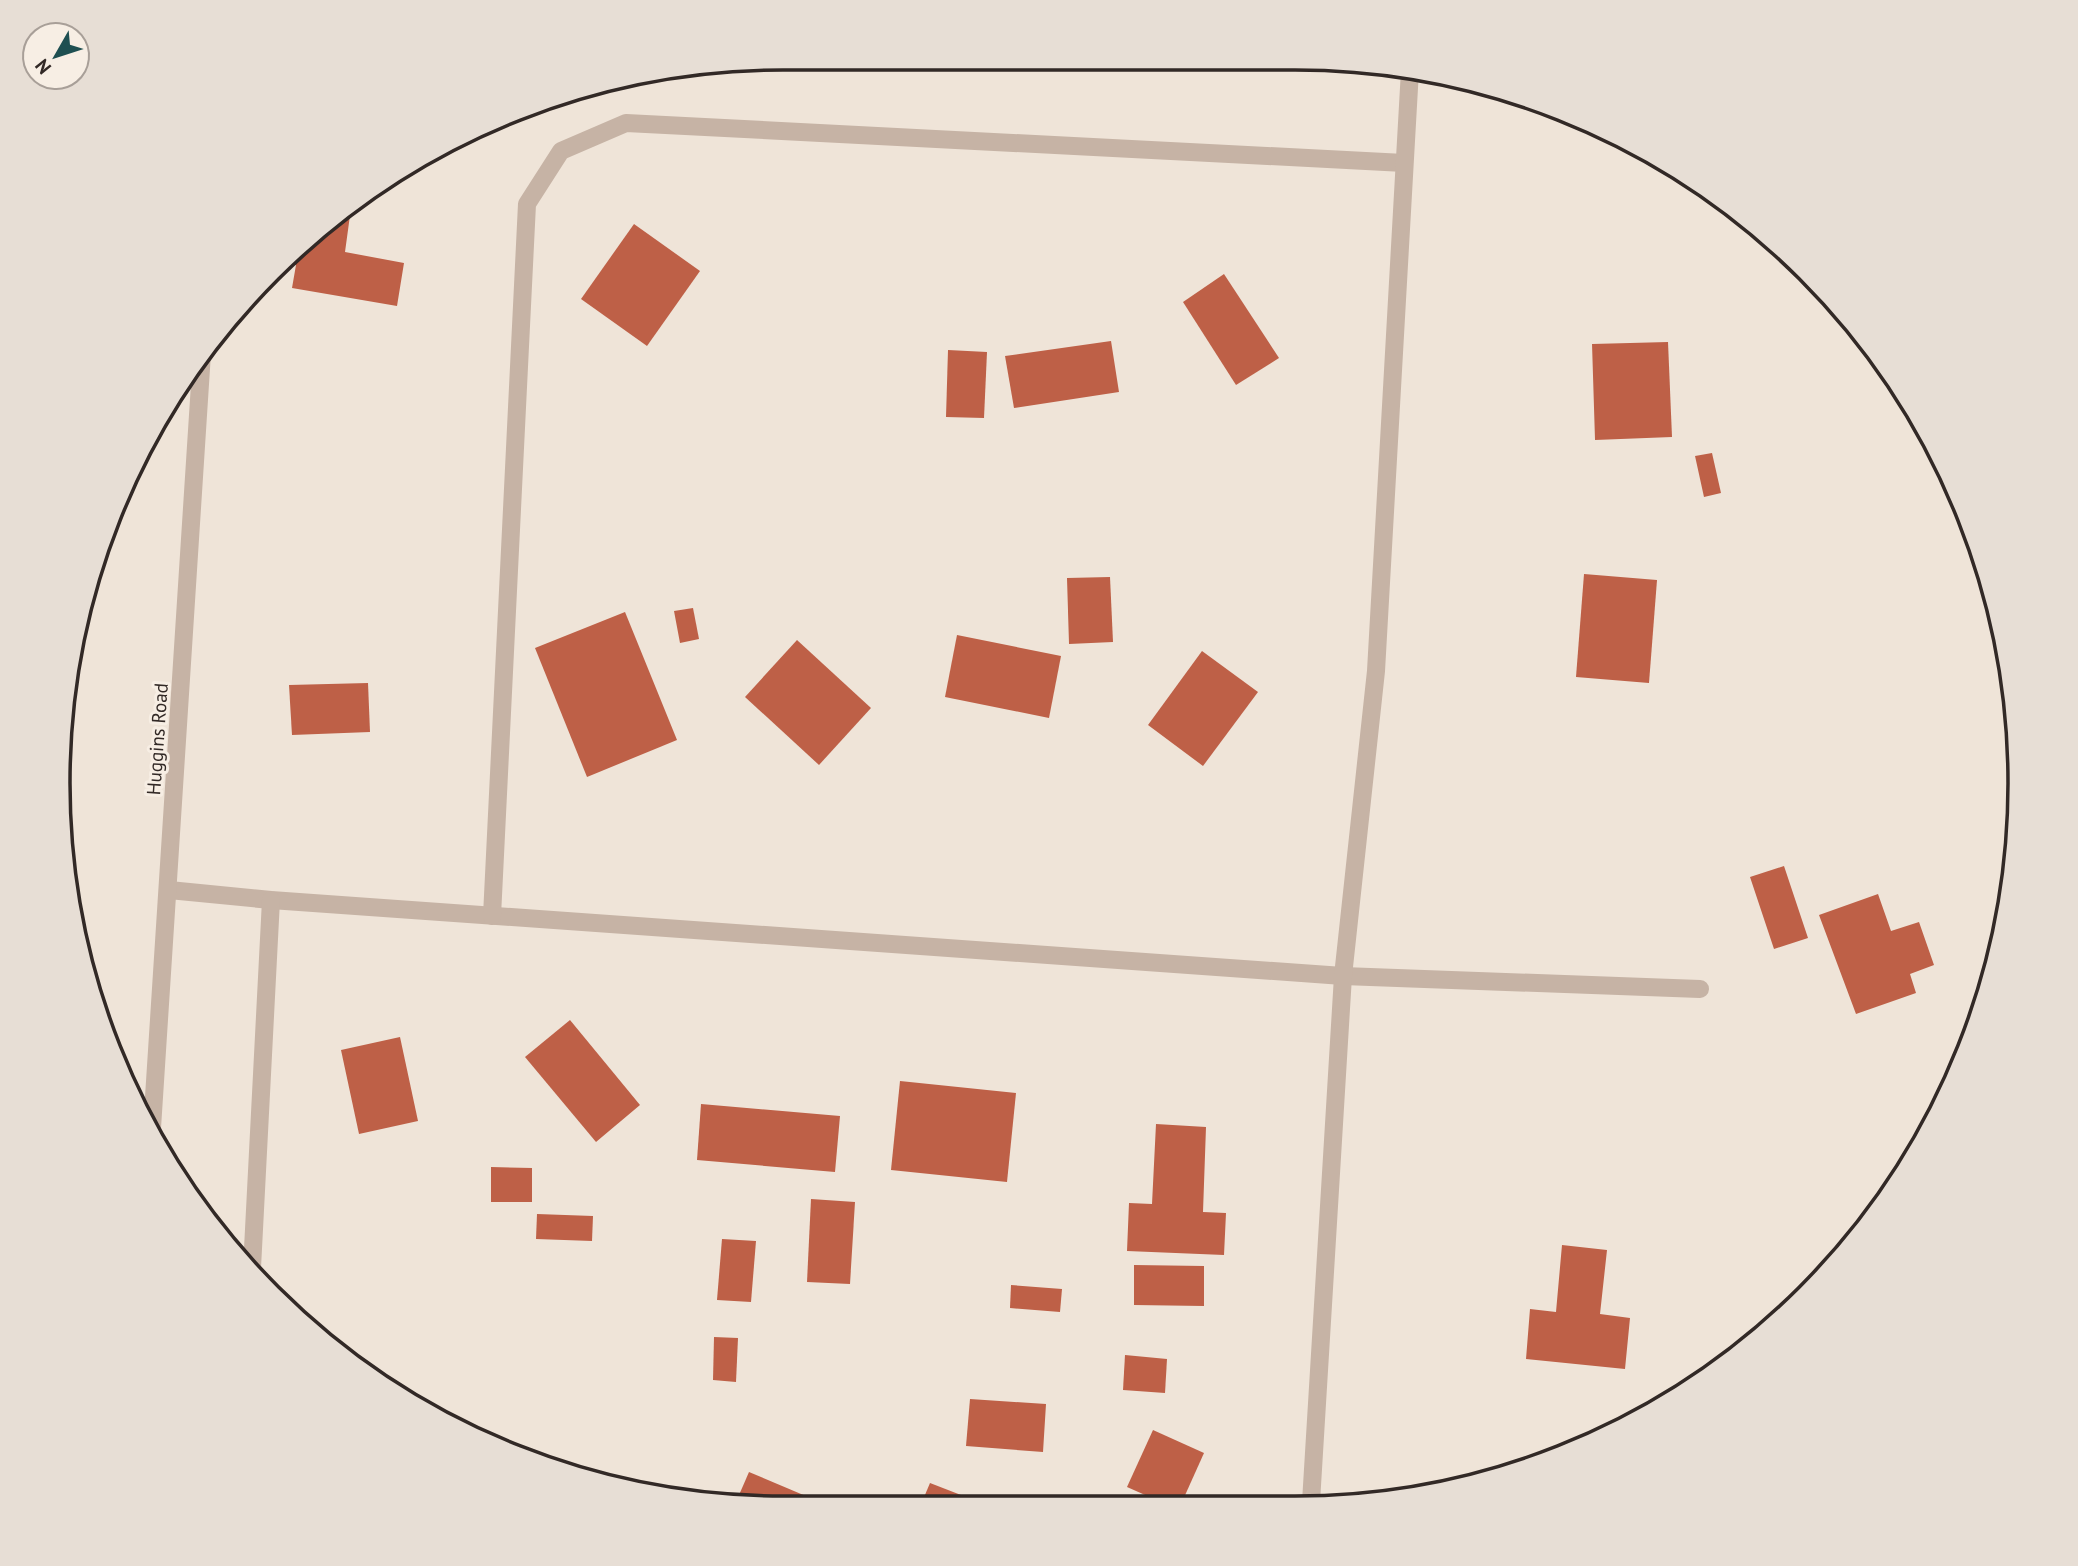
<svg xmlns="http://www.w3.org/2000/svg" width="2078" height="1566" font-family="'PT Sans',sans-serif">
	<rect width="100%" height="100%" fill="#efe4d8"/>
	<!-- building -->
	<g fill="#be6047">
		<polygon points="351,208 345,252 404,263 397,306 292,288 296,265 290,264 291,254"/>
		<polygon points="634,224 700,271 647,346 581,299"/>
		<polygon points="1224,274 1279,358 1236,385 1183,302"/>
		<polygon points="1111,341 1119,392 1014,408 1005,356"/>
		<polygon points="1668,342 1672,437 1595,440 1592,344"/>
		<polygon points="948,350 987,352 984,418 946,417"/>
		<polygon points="1712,453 1721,493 1704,497 1695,456"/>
		<polygon points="1584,574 1657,580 1649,683 1576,677"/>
		<polygon points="1110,577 1113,642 1069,644 1067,578"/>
		<polygon points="693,608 699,639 680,643 674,611"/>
		<polygon points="625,612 677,740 587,777 535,648"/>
		<polygon points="957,635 1061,656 1049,718 945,697"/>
		<polygon points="797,640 871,708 819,765 745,697"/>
		<polygon points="1202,651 1258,692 1203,766 1148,725"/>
		<polygon points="368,683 370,732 292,735 289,685"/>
		<polygon points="1784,866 1808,938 1774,949 1750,877"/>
		<polygon points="1878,894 1891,931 1919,922 1934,965 1910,974 1916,993 1856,1014 1819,915"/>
		<polygon points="570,1020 640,1105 596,1142 525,1057"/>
		<polygon points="400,1037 418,1121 359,1134 341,1050"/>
		<polygon points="900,1081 1016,1093 1007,1182 891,1170"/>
		<polygon points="701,1104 840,1116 835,1172 697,1160"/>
		<polygon points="1156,1124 1206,1127 1203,1212 1226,1213 1224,1255 1127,1251 1129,1203 1152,1204"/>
		<polygon points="491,1167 532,1168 532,1202 491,1202"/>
		<polygon points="811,1199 855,1202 850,1284 807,1282"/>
		<polygon points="537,1214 593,1216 592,1241 536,1239"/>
		<polygon points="722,1239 756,1241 751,1302 717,1300"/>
		<polygon points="1562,1245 1607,1250 1600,1314 1630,1318 1625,1369 1526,1359 1530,1309 1556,1312"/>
		<polygon points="1134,1265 1204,1266 1204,1306 1134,1305"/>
		<polygon points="1011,1285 1062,1289 1060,1312 1010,1308"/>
		<polygon points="714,1337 738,1338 736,1382 713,1380"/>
		<polygon points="1125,1355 1167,1359 1165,1393 1123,1390"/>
		<polygon points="970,1399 1046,1404 1043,1452 966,1446"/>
		<polygon points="1153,1430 1204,1453 1182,1502 1161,1502 1127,1487"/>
		<polygon points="540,1455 570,1474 535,1463"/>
		<polygon points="749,1472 820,1502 736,1502"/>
		<polygon points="930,1483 979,1502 922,1502"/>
	</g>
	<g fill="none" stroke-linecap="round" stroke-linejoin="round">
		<!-- service -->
		<polyline stroke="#c6b3a5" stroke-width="18" points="1343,976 1700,989"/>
		<!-- minor -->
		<g stroke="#c6b3a5" stroke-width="18">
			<polyline points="169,890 271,900 1343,976"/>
			<polyline points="492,916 527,204 561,151 626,123 1404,163"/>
			<polyline points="252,1268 271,900"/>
			<polyline points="1311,1502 1343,976 1376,671 1410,70"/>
		</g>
		<!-- tertiary -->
		<polyline stroke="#c6b3a5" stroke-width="18" points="152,1128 202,353"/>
	</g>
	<g text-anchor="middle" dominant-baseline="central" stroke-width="6" stroke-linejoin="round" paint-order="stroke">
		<!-- street labels -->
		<g font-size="19" fill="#322926" stroke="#f7eee4">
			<text transform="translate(157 739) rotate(-86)">Huggins Road</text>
		</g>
	</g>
	<!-- crop -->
	<path d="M0 0H2078V1566H0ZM783 70H1295A713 713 0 0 1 2008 783V783A713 713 0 0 1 1295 1496H783A713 713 0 0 1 70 783V783A713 713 0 0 1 783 70Z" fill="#e7ded5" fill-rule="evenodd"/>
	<path fill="none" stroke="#322926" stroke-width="3.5" d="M783 70H1295A713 713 0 0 1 2008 783V783A713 713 0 0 1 1295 1496H783A713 713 0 0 1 70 783V783A713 713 0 0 1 783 70Z"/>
	<!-- north arrow -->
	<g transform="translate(56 56) rotate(231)"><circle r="33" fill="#f7eee4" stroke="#a89f98" stroke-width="2"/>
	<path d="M0-5L12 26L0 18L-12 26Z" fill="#1e4f51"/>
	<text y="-10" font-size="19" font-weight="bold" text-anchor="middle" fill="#322926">N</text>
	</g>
</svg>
